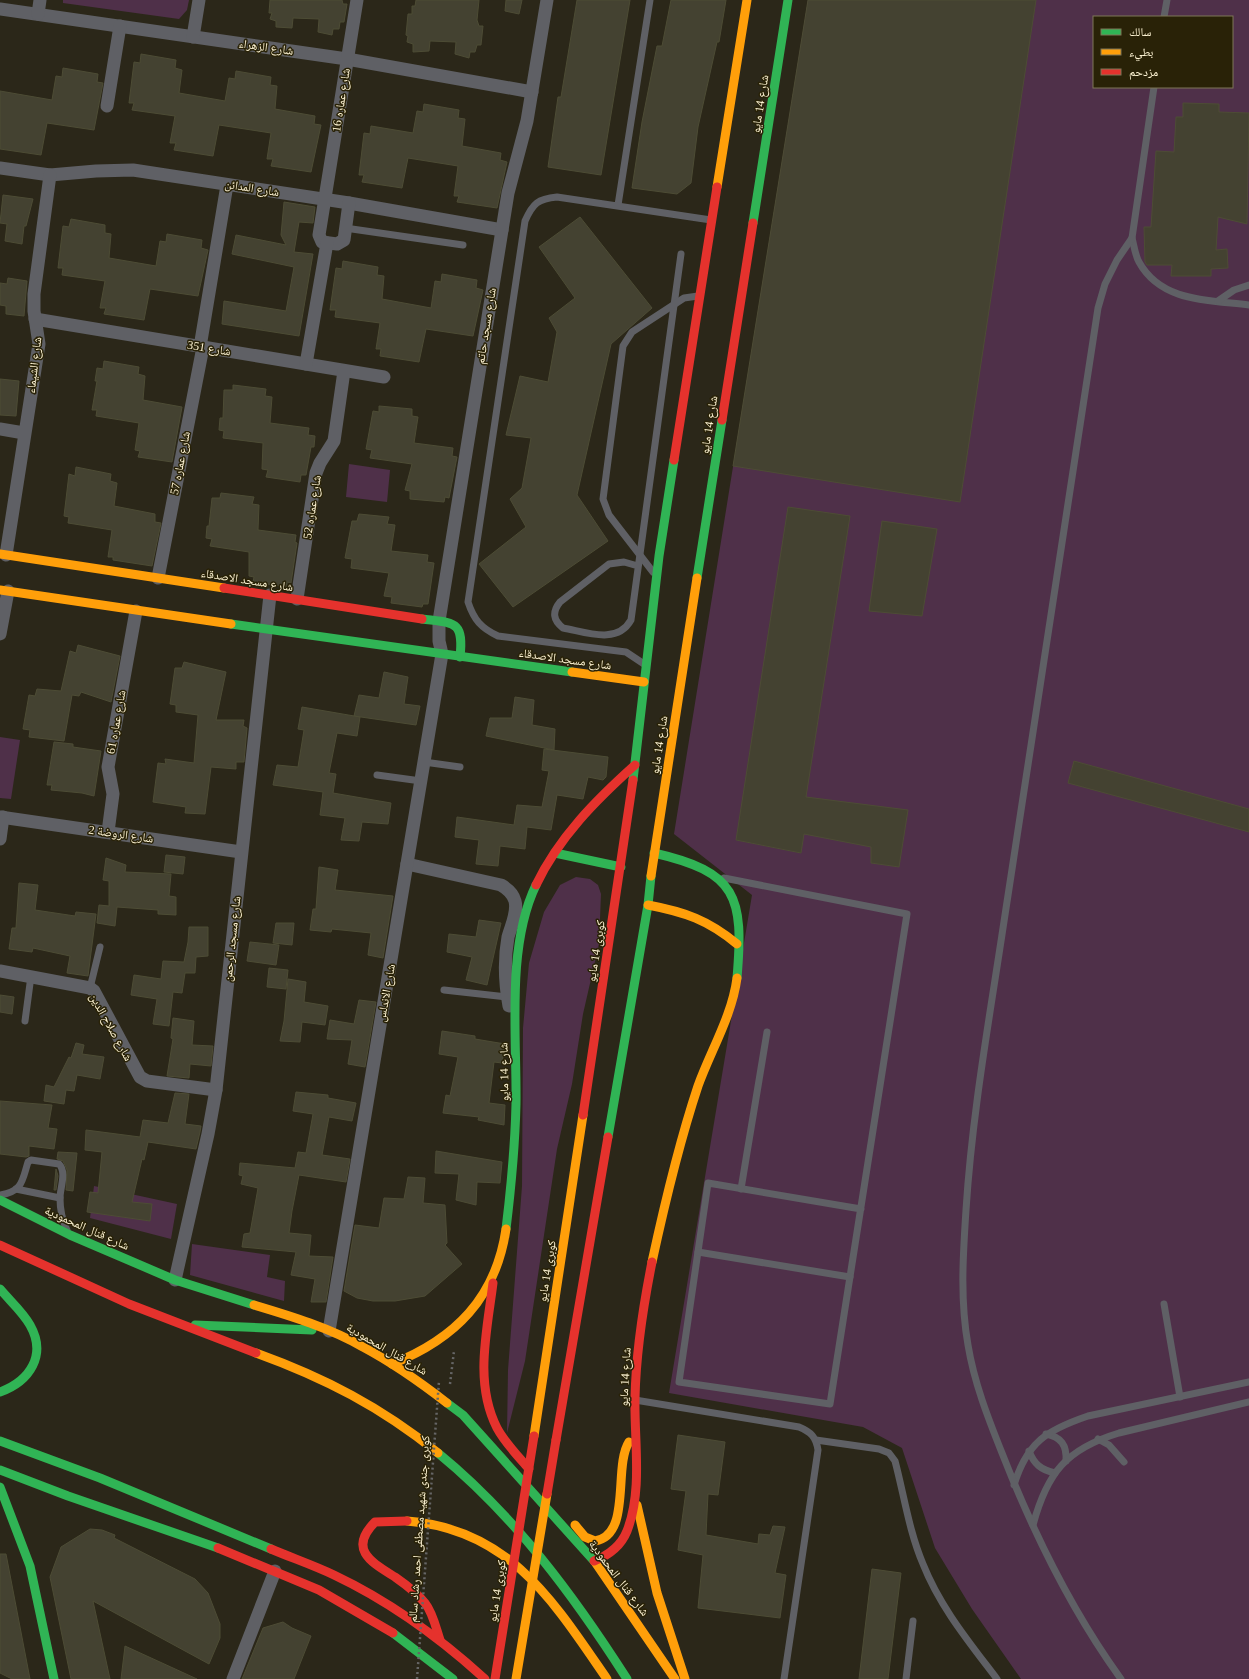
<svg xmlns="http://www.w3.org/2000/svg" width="1249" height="1679" font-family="'Times New Roman','Noto Naskh Arabic',serif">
	<rect width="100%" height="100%" fill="#2b2719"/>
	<!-- green -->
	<g fill="#4f3049" fill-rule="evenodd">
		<polygon points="63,0 189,0 187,10 179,19 63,3"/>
		<path d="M808 0H1249V1679H1021L972 1609 935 1548 902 1448 863 1427 669 1393 752 895 674 834ZM1094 17H1232V87H1094Z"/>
		<polygon points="349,464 390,470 387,502 346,497"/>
		<polygon points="0,737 20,740 11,799 0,798"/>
		<polygon points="576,877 590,879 598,885 601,894 599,944 583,1014 572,1084 557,1149 525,1361 507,1433 508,1370 522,1186 523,1028 529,963 544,912 560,885"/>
		<polygon points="94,1186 177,1204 171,1239 90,1218"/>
		<polygon points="192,1244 270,1255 267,1277 285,1281 284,1301 190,1275"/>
	</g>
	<!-- building -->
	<g fill="#444231" stroke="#4d4c35">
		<polygon points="270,0 342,0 343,4 347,4 344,22 340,22 339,29 333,29 332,35 318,32 319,19 293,18 292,28 276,27 276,21 270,19 272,13 269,13"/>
		<polygon points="416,0 479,0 477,20 479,26 483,26 481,45 477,45 475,52 470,52 469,58 455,54 456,42 430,41 429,51 413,52 413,44 407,42 408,36 406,35 408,14 412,14 412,6 415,6"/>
		<polygon points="506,0 522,0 519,14 505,11"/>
		<polygon points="577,0 630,0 601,175 548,167 558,97 561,97"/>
		<polygon points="671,0 726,0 719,42 717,42 698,127 691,183 677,194 632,188 642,122 657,46 662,46"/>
		<polygon points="808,0 1036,0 960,502 733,466"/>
		<polygon points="141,54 176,60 175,68 182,70 179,93 225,101 229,78 235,79 236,71 271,77 270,85 277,86 275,109 315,116 314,124 321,125 311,172 271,166 273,159 267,159 271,133 219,125 213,156 174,150 176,143 170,143 175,116 132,110 134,103 129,103 134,62 140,63"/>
		<polygon points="63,68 98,74 97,82 103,83 94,130 47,123 41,155 0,149 0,91 52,100 56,76 62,77"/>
		<polygon points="1183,103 1219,104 1219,112 1249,113 1247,224 1218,217 1216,250 1227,249 1228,268 1211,269 1211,276 1171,276 1172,265 1147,265 1145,262 1144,227 1151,227 1156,151 1174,152 1176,117 1183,117"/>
		<polygon points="424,104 459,110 458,118 465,119 462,146 501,153 500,160 507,162 497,208 457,202 459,196 454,196 458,166 408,158 402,188 362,182 364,175 359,175 364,133 370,134 371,126 413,133 417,111 423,112"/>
		<polygon points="3,195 33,199 26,226 24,226 22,244 5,241 7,224 0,223"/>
		<polygon points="284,202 315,207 313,223 299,222 294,252 313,254 299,336 222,324 224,301 286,311 294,267 232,254 236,235 286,245 281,235"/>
		<polygon points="580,217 652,308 611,344 577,495 608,541 513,607 479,564 526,527 510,499 522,488 531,438 506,435 520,376 548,382 557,332 549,318 575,298 539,247"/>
		<polygon points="71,219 105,225 105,233 111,234 109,258 156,266 160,241 166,242 167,234 202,240 201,248 208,250 198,296 150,289 144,320 104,314 106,308 100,308 105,281 62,275 63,268 58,268 63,226 69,227"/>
		<polygon points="343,261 378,267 377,275 384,276 382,299 431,308 435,281 441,282 442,274 477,280 476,288 483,290 473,336 426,329 419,362 380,356 381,349 376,349 380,323 335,317 336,310 330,310 336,268 342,269"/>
		<polygon points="8,278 27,281 24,316 6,314 6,306 0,305 0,283 7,284"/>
		<polygon points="104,361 139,367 138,374 145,376 143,400 182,407 172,462 138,457 140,451 135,450 139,423 96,416 97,410 92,410 97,381 95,381 97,368 103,369"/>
		<polygon points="0,379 19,381 16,416 0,415"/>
		<polygon points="233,385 266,389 265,396 272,397 270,423 309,428 308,435 315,436 314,447 311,447 306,475 301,475 300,482 266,477 268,470 262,469 263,443 223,438 224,431 219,430 220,418 223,418 224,390 233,390"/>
		<polygon points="379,406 412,409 412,416 418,417 414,443 453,448 452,456 457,457 449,498 445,497 444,502 410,499 410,491 405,490 412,464 370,458 372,450 366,449 373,411 379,412"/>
		<polygon points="76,467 111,474 110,481 117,483 114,506 155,514 155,522 161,523 152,566 113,560 113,557 108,557 112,530 68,523 69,517 64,516 69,474 75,476"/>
		<polygon points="221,493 254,497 252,504 259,505 258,530 296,535 295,542 297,543 291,583 287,582 287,587 253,582 254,577 249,576 249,552 210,546 212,539 206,538 207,526 209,526 212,498 220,498"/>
		<polygon points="788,507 850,516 806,797 908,810 899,867 871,863 871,847 804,834 801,853 736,840"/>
		<polygon points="359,514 389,517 387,524 395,525 391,551 428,555 427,562 434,563 428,604 423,604 422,607 391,603 392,597 384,596 389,573 351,568 352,559 345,558 352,521 357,521"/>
		<polygon points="882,521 937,529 922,616 869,611"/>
		<polygon points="78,645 120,656 111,702 81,692 79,696 72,695 64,741 29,737 30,730 23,729 29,695 35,696 37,689 61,691 70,651 76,653"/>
		<polygon points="184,662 226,672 216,720 244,720 243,726 247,728 244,762 236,762 236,769 211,767 205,814 185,813 186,807 153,802 158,763 166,764 165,759 194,763 198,715 176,712 176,705 170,704 175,668 182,668"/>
		<polygon points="384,672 408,677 404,704 420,706 416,725 354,716 359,695 379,698"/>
		<polygon points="515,697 534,700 532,725 555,729 554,750 486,736 490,718 512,718"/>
		<polygon points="302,707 360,717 357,736 337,733 329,773 336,774 333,793 391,803 388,824 362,822 359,841 341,840 345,818 320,815 323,792 273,785 277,765 298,767 304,730 298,729"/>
		<polygon points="54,742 73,744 73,747 101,751 94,796 82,793 51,790 52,785 47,785"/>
		<polygon points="544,749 608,757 606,777 603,780 588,777 583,799 557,795 551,830 527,827 525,849 500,846 498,866 476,864 479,840 455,837 457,817 514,825 517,805 542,807 549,771 542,770"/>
		<polygon points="1074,761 1249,809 1249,832 1068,783"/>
		<polygon points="166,855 185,857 183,874 164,872"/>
		<polygon points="106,858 126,865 125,872 171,874 169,896 176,897 176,915 158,914 158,910 117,907 115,926 97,923 99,905 109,906 109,881 103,880"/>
		<polygon points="319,867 338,870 335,890 393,896 383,958 368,955 371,933 332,929 331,932 310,930 313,909 316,909"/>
		<polygon points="19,883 38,885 35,910 75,916 76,912 96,914 88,976 67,973 70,956 33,948 32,952 9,949 12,928 16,928"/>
		<polygon points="479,920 501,923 487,985 466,980 472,957 447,952 449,934 476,937"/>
		<polygon points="276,923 294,923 292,945 273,943"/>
		<polygon points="189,927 208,927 208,956 196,957 195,973 185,973 182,993 173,992 169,1026 153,1024 157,999 131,995 134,975 161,979 163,961 184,962 188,942"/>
		<polygon points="250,942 279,945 276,965 247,961"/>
		<polygon points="269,968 288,970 286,989 267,987"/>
		<polygon points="288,979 306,982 304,1002 328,1006 325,1025 302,1022 300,1042 280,1041 284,1021"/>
		<polygon points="0,995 14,997 12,1014 0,1012"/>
		<polygon points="359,1000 376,1002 365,1067 348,1064 352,1040 327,1039 330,1020 354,1024"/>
		<polygon points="173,1018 194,1021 192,1045 213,1046 211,1066 190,1064 189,1078 167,1076 173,1039 171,1038"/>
		<polygon points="442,1031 475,1036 475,1039 505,1044 502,1063 494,1062 489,1103 505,1105 504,1125 478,1120 479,1117 443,1113 446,1095 450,1096 458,1057 439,1054"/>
		<polygon points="76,1043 84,1045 82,1054 104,1057 100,1079 77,1075 74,1091 66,1090 64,1104 44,1101 46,1085 54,1087 69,1057 71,1058"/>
		<polygon points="296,1092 328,1095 328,1098 356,1103 352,1121 329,1117 322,1155 350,1159 346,1182 299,1175 292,1211 289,1233 311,1235 309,1256 333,1257 326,1302 311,1302 315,1279 291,1275 296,1252 242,1247 244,1234 250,1233 258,1188 241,1184 243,1176 239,1175 240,1163 295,1168 298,1152 306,1153 313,1114 293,1111"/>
		<polygon points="175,1093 189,1094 185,1124 201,1126 200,1132 196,1149 148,1142 144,1160 142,1159 132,1202 152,1204 150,1221 87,1212 90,1192 98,1193 102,1152 85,1150 86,1130 140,1137 143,1120 168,1123"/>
		<polygon points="0,1101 52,1105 48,1128 57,1129 54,1149 29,1146 29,1156 26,1157 0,1154"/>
		<polygon points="436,1151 502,1162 500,1183 477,1182 476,1205 456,1200 459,1174 435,1173"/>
		<polygon points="58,1152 77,1153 73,1191 66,1190 67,1170 63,1161 57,1159"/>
		<polygon points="56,1169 58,1176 56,1190 54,1190"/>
		<polygon points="408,1177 425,1178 423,1203 445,1205 447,1243 445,1245 462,1264 425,1296 395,1301 373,1301 357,1298 344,1291 355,1225 379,1228 384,1198 404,1199"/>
		<polygon points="678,1435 725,1442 718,1495 708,1494 706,1535 758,1544 759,1534 770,1535 773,1526 785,1527 775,1573 786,1575 780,1618 698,1608 703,1555 678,1550 686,1491 671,1489"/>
		<polygon points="90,1529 102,1530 115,1535 114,1538 195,1579 208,1593 220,1624 220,1638 209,1664 93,1601 110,1679 71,1679 50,1577 61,1547"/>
		<polygon points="0,1554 6,1554 30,1679 12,1679 0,1673"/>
		<polygon points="872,1569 901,1573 888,1679 859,1679"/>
		<polygon points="283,1622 292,1628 311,1636 294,1679 242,1679 263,1628"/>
		<polygon points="125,1646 197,1679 121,1679"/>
	</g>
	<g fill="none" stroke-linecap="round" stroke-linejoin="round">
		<!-- path -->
		<polyline stroke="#666" stroke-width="2.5" stroke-dasharray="2 3" stroke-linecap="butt" points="450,1384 454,1351"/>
		<!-- lane -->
		<g stroke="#5f6065" stroke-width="7">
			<polyline points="1164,17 1167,0"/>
			<polyline points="618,205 650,0"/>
			<polyline points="345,228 463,245"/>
			<path d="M1132 238C1134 245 1135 255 1139 262 1161 302 1208 300 1249 305"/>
			<polyline points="1218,301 1234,290 1249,285"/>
			<path d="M638 566 624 562 609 564 560 602C552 612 553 620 563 628 586 632 617 645 631 620L681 254"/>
			<polyline points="653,572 609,515 603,499 623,346 632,332 684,298 698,296"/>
			<path d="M644 664 626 652 498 636C481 628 474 620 468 602L525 221C533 203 538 199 557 197L711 220"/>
			<polyline points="424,762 460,767"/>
			<polyline points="377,775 421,781"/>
			<polyline points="724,878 907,914 830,1404 679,1382 708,1183 861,1209"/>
			<polyline points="90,988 100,947"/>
			<polyline points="444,990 507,997"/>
			<polyline points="25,1021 31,976"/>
			<polyline points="16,1189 60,1198"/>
			<polyline points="741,1189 767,1032"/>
			<path d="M0 1195C23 1191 22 1181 28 1162L31 1160 59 1164C67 1172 60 1188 60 1198 60 1209 62 1220 67 1230"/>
			<polyline points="698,1252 850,1277"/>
			<polyline points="1164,1304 1180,1397"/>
			<path d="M635 1400 799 1427C811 1432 816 1437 818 1450L784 1679"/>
			<path d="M1046 1434C1061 1437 1067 1445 1066 1461"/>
			<polyline points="1098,1439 1109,1445 1124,1462"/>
			<path d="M816 1440 879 1449 889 1453 895 1461C904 1495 909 1531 923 1564 940 1607 969 1642 997 1679"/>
			<path d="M1029 1451C1034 1464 1041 1470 1055 1473"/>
			<path d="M1014 1485C1027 1442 1047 1430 1088 1416L1249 1382"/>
			<path d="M1033 1525C1047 1473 1066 1449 1119 1433L1249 1402"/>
			<polyline points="906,1679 913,1621"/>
			<path d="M1121 1679C1071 1610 1033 1532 1002 1453 988 1418 974 1382 968 1345 960 1300 963 1255 966 1210 972 1115 989 1021 1003 928 1035 721 1066 515 1098 308L1105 284 1117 260 1132 238 1154 87"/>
		</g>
		<!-- street -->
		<g stroke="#5f6065" stroke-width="13">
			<polyline points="0,9 347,59 532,92"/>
			<polyline points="38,14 40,0"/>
			<polyline points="193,37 199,0"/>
			<polyline points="107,106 120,26"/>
			<polyline points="0,168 50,175 96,171 133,170 349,203 502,230"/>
			<polyline points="349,203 344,240 337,244 322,242 319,235 357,0"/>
			<polyline points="35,319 384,377"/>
			<polyline points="200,347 227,185"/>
			<polyline points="306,364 327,243"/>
			<polyline points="0,429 24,433"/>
			<polyline points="6,555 39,344 34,311 34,294 50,175"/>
			<polyline points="158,578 203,347"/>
			<polyline points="297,599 316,473 320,463 334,441 344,371"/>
			<polyline points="0,634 8,591"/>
			<polyline points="0,817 241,852"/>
			<polyline points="108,832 113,794 108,767 136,611"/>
			<polyline points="0,839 3,817"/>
			<path d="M407 864 501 885C508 889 513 893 515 901 518 912 511 926 508 937 504 959 505 984 509 1006"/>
			<polyline points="0,971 90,988 94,991 140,1077 147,1081 216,1090"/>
			<polyline points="175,1280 208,1134 216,1090 270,595"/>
			<polyline points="329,1331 442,654 439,641 439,621 508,193 527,121 547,0"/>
			<polyline points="233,1679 275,1571"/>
		</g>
		<!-- fast -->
		<g stroke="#30b455" stroke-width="9">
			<polyline points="753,223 788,0"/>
			<polyline points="697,578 722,420"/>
			<path d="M422 619C454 623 464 620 460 657"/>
			<polyline points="231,624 572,672"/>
			<polyline points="633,780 659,556 674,460"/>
			<polyline points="555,853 621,867"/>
			<path d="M654 853C737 872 744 896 737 978"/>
			<polyline points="608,1137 648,905 651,876"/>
			<polyline points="0,1200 70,1235 175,1280 254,1305"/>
			<path d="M506 1229C511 1188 515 1146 516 1104 517 1037 506 947 536 885"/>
			<path d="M0 1289C10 1301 22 1311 30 1325 47 1355 30 1381 0 1392"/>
			<polyline points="195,1325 312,1330"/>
			<polyline points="447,1403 463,1415 595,1562"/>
			<polyline points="0,1441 100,1478 271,1549"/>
			<path d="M438 1453C515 1516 574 1596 627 1679"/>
			<polyline points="0,1470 68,1496 218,1548"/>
			<polyline points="0,1487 30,1566 54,1679"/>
			<polyline points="393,1633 453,1679"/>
		</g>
		<!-- slow -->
		<g stroke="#ff9f0a" stroke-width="9">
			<polyline points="717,187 747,0"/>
			<polyline points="0,554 224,588"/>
			<polyline points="0,590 231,624"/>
			<polyline points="572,672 644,682"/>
			<polyline points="651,876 697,578"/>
			<path d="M648 905C685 912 708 920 737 944"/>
			<path d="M652 1262C665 1202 679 1143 698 1086 711 1050 732 1016 737 978"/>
			<path d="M254 1305C291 1316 330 1328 363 1347 393 1363 420 1382 447 1403"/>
			<path d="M256 1353C325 1378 381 1407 438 1453"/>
			<path d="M392 1364C455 1339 496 1298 506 1229"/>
			<polyline points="534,1436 583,1115"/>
			<polyline points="637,1505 657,1593 685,1679"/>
			<path d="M407 1521C510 1529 554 1602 607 1679"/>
			<path d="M575 1525 585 1537 595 1541C632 1535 613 1467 629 1442"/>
			<polyline points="595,1562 675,1679"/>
		</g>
		<!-- jam -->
		<g stroke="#e5322d" stroke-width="9">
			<polyline points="722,420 753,223"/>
			<polyline points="674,460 717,187"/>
			<polyline points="224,588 422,619"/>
			<path d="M536 885C559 837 596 800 635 765"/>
			<polyline points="583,1115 633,780"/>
			<polyline points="0,1245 129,1304 256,1353"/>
			<path d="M493 1283C487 1331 474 1383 497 1428 505 1443 518 1456 529 1469"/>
			<polyline points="556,1440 608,1137"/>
			<path d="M407 1521 375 1522C347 1550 373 1563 395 1577 405 1584 417 1593 425 1603 433 1613 436 1628 440 1640"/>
			<polyline points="218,1548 319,1590 393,1633"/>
			<path d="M271 1549C292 1558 313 1565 334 1575 389 1601 440 1638 485 1679"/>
			<path d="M594 1561C609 1555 621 1546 627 1531 643 1490 634 1441 635 1398 636 1352 643 1307 652 1262"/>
		</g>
		<!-- path-bridge -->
		<polyline stroke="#666" stroke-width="2.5" stroke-dasharray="2 3" stroke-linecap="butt" points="417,1679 439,1381"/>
		<!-- slow-bridge -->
		<polyline stroke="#ff9f0a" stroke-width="9" points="516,1679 547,1494"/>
		<!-- jam-bridge -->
		<g stroke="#e5322d" stroke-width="9">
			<polyline points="547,1494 556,1440"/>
			<polyline points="495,1679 534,1436"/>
		</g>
	</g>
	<g text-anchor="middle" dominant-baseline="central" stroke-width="3" stroke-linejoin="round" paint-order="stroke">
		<!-- street labels -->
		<g font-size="12" fill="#fff5d5" stroke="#292207">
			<text transform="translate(266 47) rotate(8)">شارع الزهراء</text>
			<text transform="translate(341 100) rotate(-81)">شارع عماره 16</text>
			<text transform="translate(760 104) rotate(-81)">شارع 14 مايو</text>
			<text transform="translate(252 188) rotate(9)">شارع المدائن</text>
			<text transform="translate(486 326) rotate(-81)">شارع مسجد حاتم</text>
			<text transform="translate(209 348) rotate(9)">شارع 351</text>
			<text transform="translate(34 365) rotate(-83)">شارع الشيماء</text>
			<text transform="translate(709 425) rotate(-81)">شارع 14 مايو</text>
			<text transform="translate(180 463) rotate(-79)">شارع عماره 57</text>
			<text transform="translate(312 507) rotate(-81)">شارع عماره 52</text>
			<text transform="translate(247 580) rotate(9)">شارع مسجد الاصدقاء</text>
			<text transform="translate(565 659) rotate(8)">شارع مسجد الاصدقاء</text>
			<text transform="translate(116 722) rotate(-80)">شارع عماره 61</text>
			<text transform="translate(659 745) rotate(-81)">شارع 14 مايو</text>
			<text transform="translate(121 834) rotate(8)">شارع الروضة 2</text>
			<text transform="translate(232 939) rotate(-84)">شارع مسجد الرحمن</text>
			<text transform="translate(596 951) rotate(-81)">كوبرى 14 مايو</text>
			<text transform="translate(386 993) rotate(-80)">شارع الاندلس</text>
			<text transform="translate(111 1027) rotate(61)">شارع صلاح الدين</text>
			<text transform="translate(504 1072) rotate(-91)">شارع 14 مايو</text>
			<text transform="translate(87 1228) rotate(24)">شارع قنال المحمودية</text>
			<text transform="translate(547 1271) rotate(-81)">كوبرى 14 مايو</text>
			<text transform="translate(387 1349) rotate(30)">شارع قنال المحمودية</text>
			<text transform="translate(625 1377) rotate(-87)">شارع 14 مايو</text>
			<text transform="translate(419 1529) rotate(-86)">كوبرى جندى شهيد مصطفى احمد رشاد سالم</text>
			<text transform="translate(619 1578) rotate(53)">شارع قنال المحمودية</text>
			<text transform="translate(497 1591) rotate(-81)">كوبرى 14 مايو</text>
		</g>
	</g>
	<!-- legend -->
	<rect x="1093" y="16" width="140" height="72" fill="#292207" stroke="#7f7659"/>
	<rect x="1101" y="29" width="20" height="6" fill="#30b455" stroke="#7f7659"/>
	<text x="1129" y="36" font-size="12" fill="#fff5d5">سالك</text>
	<rect x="1101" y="49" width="20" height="6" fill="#ff9f0a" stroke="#7f7659"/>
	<text x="1129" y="56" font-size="12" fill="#fff5d5">بطيء</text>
	<rect x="1101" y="69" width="20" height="6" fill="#e5322d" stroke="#7f7659"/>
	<text x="1129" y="76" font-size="12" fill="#fff5d5">مزدحم</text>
</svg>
